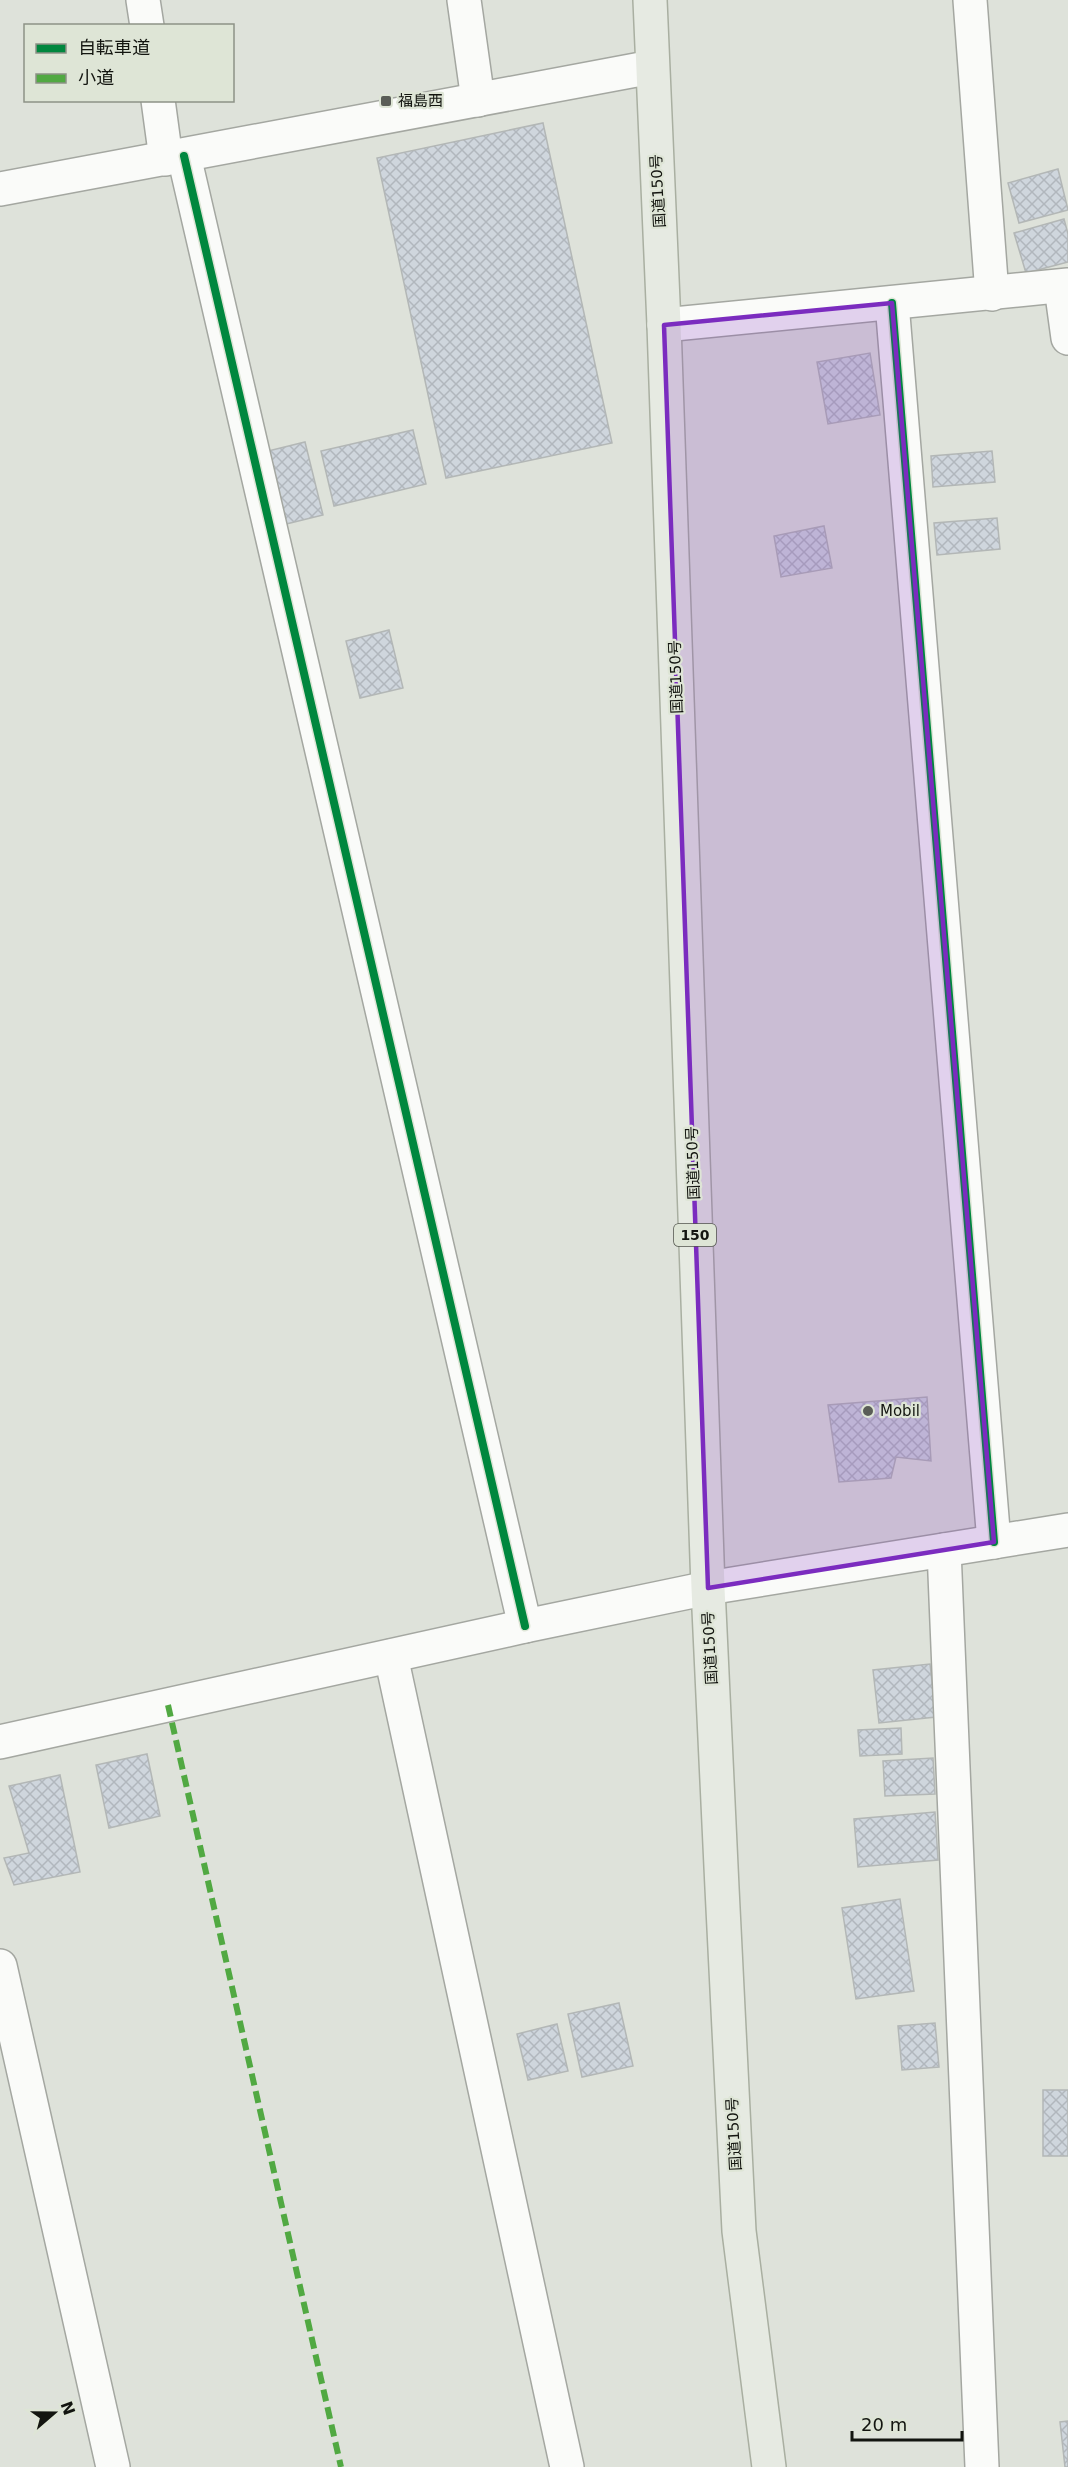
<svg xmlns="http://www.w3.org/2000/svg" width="1068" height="2467" font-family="'DejaVu Sans','Noto Sans JP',sans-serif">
	<defs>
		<pattern id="building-cross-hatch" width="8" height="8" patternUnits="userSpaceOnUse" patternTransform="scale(1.5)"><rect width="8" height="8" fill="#cfd6dd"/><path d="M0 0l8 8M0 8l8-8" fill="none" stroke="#b1b7bd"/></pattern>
	</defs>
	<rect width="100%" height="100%" fill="#dee2da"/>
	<!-- building -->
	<g fill="url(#building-cross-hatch)" stroke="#b3b7b6" stroke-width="1.5">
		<polygon points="543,123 612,443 446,478 377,158"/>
		<polygon points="1058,169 1068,210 1019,223 1008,183"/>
		<polygon points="1064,219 1068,234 1068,262 1026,273 1014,233"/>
		<polygon points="870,353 880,415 828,424 817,362"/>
		<polygon points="413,430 426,484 334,506 321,451"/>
		<polygon points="305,442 323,515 282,525 264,452"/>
		<polygon points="992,451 995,482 933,487 931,456"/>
		<polygon points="997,518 1000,549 937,555 934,523"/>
		<polygon points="824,526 832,568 781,577 774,536"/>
		<polygon points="389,630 403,688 360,698 346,641"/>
		<polygon points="927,1397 931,1461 896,1457 891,1478 839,1482 828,1405"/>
		<polygon points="930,1664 936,1717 879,1723 873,1670"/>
		<polygon points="901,1728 902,1754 860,1756 858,1730"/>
		<polygon points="147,1754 160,1816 109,1828 96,1765"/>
		<polygon points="933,1758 935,1794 885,1796 883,1761"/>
		<polygon points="60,1775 80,1872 14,1885 4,1858 29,1853 9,1786"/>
		<polygon points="935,1812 938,1860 858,1867 854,1819"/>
		<polygon points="900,1899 914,1991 856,1999 842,1908"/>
		<polygon points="619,2003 633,2066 582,2077 568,2014"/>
		<polygon points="935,2023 939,2067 902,2070 898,2026"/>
		<polygon points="557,2024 568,2071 528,2080 517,2034"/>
		<rect x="1043" y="2090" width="25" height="66"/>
		<polygon points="1068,2421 1068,2467 1065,2467 1060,2422"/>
	</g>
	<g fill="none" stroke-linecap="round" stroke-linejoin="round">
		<!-- minor casing -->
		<g stroke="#a4a7a1" stroke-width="36">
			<g id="minor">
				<polyline points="143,0 147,26"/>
				<polyline points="464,0 478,100"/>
				<polyline points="970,0 992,294"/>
				<polyline points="158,100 166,159"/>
				<polyline points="184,156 525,1626"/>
				<polyline points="1061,287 1068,338"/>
				<polyline points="892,303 994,1542"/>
				<polyline points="664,325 1068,285"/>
				<polyline points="944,1550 982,2467"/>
				<polyline points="391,1656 567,2467"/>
				<polyline points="0,1966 113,2467"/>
			</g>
		</g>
		<!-- tertiary casing -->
		<g stroke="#a4a7a1" stroke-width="36">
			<g id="tertiary">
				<polyline points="0,189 652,67"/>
				<polyline points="0,1742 525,1626 708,1588 1068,1530"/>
			</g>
		</g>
		<!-- trunk casing -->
		<g stroke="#a9afa1" stroke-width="36">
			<polyline id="trunk" points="650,0 664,325 708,1588 722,1888 739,2231 769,2467"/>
		</g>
		<!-- minor -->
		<use href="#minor" stroke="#fafbf9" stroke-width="33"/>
		<!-- tertiary -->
		<use href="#tertiary" stroke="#fafbf9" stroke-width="33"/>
		<!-- trunk -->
		<use href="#trunk" stroke="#e6eae2" stroke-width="33"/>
		<!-- quiet -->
		<polyline stroke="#51a942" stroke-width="6" stroke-dasharray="12 6" stroke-linecap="butt" points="168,1705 341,2467"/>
		<!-- cycleway casing -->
		<g stroke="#dee5d6" stroke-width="11">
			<g id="cycleway">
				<polyline points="184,156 525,1626"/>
				<polyline points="892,303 994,1542"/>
			</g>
		</g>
		<!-- cycleway -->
		<use href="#cycleway" stroke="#00873e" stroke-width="8"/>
	</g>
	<!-- marked area -->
	<path fill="#7b2cbf" fill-opacity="0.2" stroke="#7b2cbf" stroke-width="4.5" stroke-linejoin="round" d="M892 303 994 1542 708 1588 664 325Z"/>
	<!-- markers -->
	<g fill="#5a5d57" stroke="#dee5d6" stroke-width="2">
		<rect x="380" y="95" width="12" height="12" rx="3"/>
		<circle cx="868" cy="1411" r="6"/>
	</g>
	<g text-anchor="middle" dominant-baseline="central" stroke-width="4.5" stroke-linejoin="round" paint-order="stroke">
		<!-- shield labels -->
		<rect fill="#dee5d6" stroke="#50534b" stroke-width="1.5" x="674" y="1224" width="42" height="22" rx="4.5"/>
		<g font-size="14" font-weight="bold" fill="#131510">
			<text x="695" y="1235">150</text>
		</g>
		<!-- poi labels -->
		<g font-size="15" fill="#131510" stroke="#dee5d6" text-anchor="start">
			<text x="398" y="101">福島西</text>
			<text x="880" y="1411">Mobil</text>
		</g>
		<!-- street labels -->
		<g font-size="15" fill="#131510" stroke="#dee5d6">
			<text transform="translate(658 191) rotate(-93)">国道150号</text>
			<text transform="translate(676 677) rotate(-92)">国道150号</text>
			<text transform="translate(693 1163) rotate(-92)">国道150号</text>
			<text transform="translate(710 1648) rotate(-93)">国道150号</text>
			<text transform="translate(734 2134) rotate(-93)">国道150号</text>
		</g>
	</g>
	<!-- legend -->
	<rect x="24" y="24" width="210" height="78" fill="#dee5d6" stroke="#8d9287" stroke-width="1.5"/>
	<rect x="36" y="44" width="30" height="9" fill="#00873e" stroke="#8d9287" stroke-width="1.5"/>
	<text x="78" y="54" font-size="18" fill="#131510">自転車道</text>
	<rect x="36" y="74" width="30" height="9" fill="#51a942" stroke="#8d9287" stroke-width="1.5"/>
	<text x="78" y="84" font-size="18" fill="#131510">小道</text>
	<!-- north arrow -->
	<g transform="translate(54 2413) rotate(70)" stroke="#dee5d6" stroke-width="4.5" paint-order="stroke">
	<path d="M0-4.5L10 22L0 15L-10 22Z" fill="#131510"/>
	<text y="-9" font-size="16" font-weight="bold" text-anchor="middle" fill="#131510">N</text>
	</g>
	<!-- scale -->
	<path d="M852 2431v9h110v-9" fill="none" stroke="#131510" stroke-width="3"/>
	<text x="861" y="2431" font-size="18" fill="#131510" stroke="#dee5d6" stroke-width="4.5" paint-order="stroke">20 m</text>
</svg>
